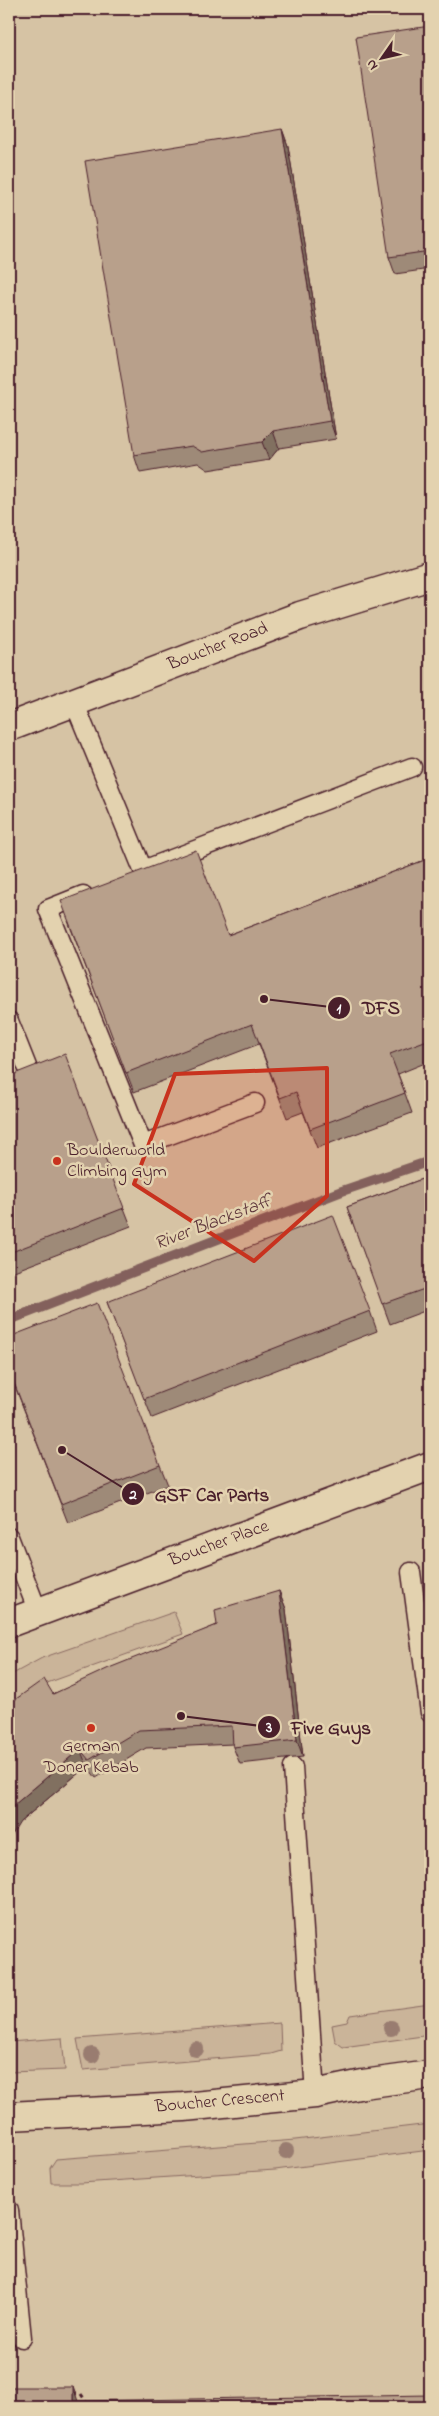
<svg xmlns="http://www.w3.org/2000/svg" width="439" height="2416" font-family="'Indie Flower',sans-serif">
	<rect width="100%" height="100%" fill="#e3d2af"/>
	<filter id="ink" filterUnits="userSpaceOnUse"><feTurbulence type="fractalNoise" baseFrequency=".02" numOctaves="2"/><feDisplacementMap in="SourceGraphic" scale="10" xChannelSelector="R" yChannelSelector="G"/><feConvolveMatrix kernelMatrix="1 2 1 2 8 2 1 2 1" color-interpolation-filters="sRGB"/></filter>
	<g filter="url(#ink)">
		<!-- built -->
		<rect fill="#d6c3a4" x="9" y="9" width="421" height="2398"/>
		<!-- green -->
		<g fill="#cab499" stroke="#8a6a62">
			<polygon points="174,1612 183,1634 36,1687 9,1703 9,1676 42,1658"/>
			<polygon points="430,2004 430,2035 343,2047 335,2041 332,2025 347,2022 350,2015"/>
			<polygon points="280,2023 281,2051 271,2054 83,2070 77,2039"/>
			<polygon points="62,2038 65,2070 9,2072 9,2042"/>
			<polygon points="430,2124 430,2150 275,2170 81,2183 51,2183 50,2168 56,2159 295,2140"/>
		</g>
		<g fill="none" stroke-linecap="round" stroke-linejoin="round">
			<!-- stream -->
			<polyline stroke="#83615c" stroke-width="10" points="9,1320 342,1191 430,1161"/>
			<!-- service casing -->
			<g stroke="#4a1f2b" stroke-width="21">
				<g id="service">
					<polyline points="74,702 143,870 412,767"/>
					<polyline points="83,895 48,909 143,1145 255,1103"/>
					<polyline points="9,1021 28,1069"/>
					<polyline points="9,1537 38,1612"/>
					<polyline points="411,1572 430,1713"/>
					<polyline points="293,1767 315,2094"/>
					<polyline points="9,2210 22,2338"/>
				</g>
			</g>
			<!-- minor casing -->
			<g stroke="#4a1f2b" stroke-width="31">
				<g id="minor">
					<polyline points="9,1623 430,1466"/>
					<polyline points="9,2116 184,2107 315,2094 363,2084 430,2075"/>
				</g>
			</g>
			<!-- tertiary casing -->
			<g stroke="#4a1f2b" stroke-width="31">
				<polyline id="tertiary" points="9,727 300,616 430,576"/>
			</g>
			<!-- path -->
			<polyline stroke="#4a1f2b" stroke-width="3" stroke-dasharray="4 4" stroke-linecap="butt" points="73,2394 81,2394 90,2407"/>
			<!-- service -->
			<use href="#service" stroke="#e3d2af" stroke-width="18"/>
			<!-- minor -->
			<use href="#minor" stroke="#e3d2af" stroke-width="28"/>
			<!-- tertiary -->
			<use href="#tertiary" stroke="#e3d2af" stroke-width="28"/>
		</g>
		<!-- trees -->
		<g fill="#997c70">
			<circle cx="391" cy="2028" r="8"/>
			<circle cx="196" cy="2049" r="8"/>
			<circle cx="92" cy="2055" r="8"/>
			<circle cx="286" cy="2151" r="8"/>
		</g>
		<!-- wall -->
		<g fill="#9e8a78" stroke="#4a1f2b">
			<polygon points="430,26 430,269 395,274 389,257"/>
			<polygon points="282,129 288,146 336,439 279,448 269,460 208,470 198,463 140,473 134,455"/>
			<polygon points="430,858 430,1061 398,1074 412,1113 317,1148 303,1112 287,1118 259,1044 134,1092 68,921 228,935"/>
			<polygon points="9,1076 124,1208 131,1226 9,1273"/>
			<polygon points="430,1176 430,1309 390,1324 347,1207"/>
			<polygon points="107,1302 370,1311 377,1331 152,1418"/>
			<polygon points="9,1337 160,1465 168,1485 68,1523 9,1371"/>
			<polygon points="279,1591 286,1609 303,1757 240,1764 233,1747 233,1744 146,1748 96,1778 87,1766 20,1822 53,1694 217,1625"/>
		</g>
		<!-- shaded-wall -->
		<g fill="#817061" stroke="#4a1f2b">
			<polygon points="282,129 288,146 336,439 330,421"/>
			<polygon points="273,431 279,448 269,460 262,442"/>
			<polygon points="279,1591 286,1609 303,1757 297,1740"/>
			<polygon points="80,1749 87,1766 20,1822 9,1840 9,1813 14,1805"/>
			<polygon points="73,2387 79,2404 73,2401"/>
		</g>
		<!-- building -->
		<g fill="#b8a08b" stroke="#4a1f2b">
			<polygon points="430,26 430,251 389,257 356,37"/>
			<polygon points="282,129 330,421 273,431 262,442 202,452 192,446 134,455 85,161"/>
			<polygon points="196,850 228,935 430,858 430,1039 390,1054 405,1093 310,1129 296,1092 280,1098 252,1024 126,1073 61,901"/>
			<polygon points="65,1054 124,1208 9,1253 9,1076"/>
			<polygon points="430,1176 430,1287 382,1304 347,1207"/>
			<polygon points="333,1215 370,1311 144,1399 107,1302"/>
			<polygon points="97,1303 160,1465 61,1504 9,1370 9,1337"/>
			<polygon points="279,1591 297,1740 233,1747 232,1726 139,1730 89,1760 80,1749 14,1805 9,1813 9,1704 44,1679 53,1694 109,1668 217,1625 215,1610"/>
			<polygon points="9,2387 73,2387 73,2401 430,2395 430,2407 9,2407"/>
		</g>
	</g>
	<!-- marked area -->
	<path fill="#c8321e" fill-opacity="0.2" stroke="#c8321e" stroke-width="4" stroke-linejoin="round" d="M327 1068V1196L254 1261 134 1184 175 1074Z"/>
	<!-- markers -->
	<g fill="#c8321e" stroke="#e3d2af" stroke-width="2">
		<circle cx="57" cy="1161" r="5"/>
		<circle cx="91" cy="1728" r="5"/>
	</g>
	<g text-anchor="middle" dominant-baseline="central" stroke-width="5" stroke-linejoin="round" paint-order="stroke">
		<!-- street labels -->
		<g font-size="18" fill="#4a1f2b" stroke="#e3d2af">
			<text transform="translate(218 647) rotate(-21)">Boucher Road</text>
			<text transform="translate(219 1544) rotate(-20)">Boucher Place</text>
			<text transform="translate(220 2102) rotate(-5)">Boucher Crescent</text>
		</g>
		<!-- poi labels -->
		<g font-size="18" fill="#4a1f2b" stroke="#e3d2af" text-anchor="start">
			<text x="67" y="1151">Boulderworld<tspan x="67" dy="21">Climbing Gym</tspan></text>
			<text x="91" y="1747" text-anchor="middle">German<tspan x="91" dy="21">Doner Kebab</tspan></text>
		</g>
		<!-- water labels -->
		<g font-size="19" font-style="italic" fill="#5d353b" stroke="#e3d2af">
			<text transform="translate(213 1223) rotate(-21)">River Blackstaff</text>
		</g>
	</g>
	<!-- callouts -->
	<path fill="none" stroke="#4a1f2b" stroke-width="2" d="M264 999L339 1008M62 1450L133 1494M181 1716L269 1727"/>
	<g fill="#4a1f2b" stroke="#e3d2af" stroke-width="2">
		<circle cx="264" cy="999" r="5"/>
		<circle cx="62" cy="1450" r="5"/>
		<circle cx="181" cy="1716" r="5"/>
		<circle cx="339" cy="1008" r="12"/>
		<circle cx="133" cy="1494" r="12"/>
		<circle cx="269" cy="1727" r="12"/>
	</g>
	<g font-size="15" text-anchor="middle" font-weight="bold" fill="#fff">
		<text x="339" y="1013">1</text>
		<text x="133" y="1499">2</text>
		<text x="269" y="1732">3</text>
	</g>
	<g font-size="19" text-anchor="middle" font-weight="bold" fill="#4a1f2b" stroke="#e3d2af" stroke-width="5" stroke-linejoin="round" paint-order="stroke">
		<text x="381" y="1014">DFS</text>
		<text x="212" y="1501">GSF Car Parts</text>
		<text x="331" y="1734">Five Guys</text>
	</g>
	<!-- margin -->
	<rect width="439" height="2416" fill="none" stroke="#e3d2af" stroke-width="30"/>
	<rect x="15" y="15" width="409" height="2386" fill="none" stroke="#4a1f2b" stroke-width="2" filter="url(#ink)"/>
	<!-- north arrow -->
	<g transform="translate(382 58) rotate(236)" stroke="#e3d2af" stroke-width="4" paint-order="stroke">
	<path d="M0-4L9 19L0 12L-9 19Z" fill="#4a1f2b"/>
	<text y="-8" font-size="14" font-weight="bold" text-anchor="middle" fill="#4a1f2b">N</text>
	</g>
</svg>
